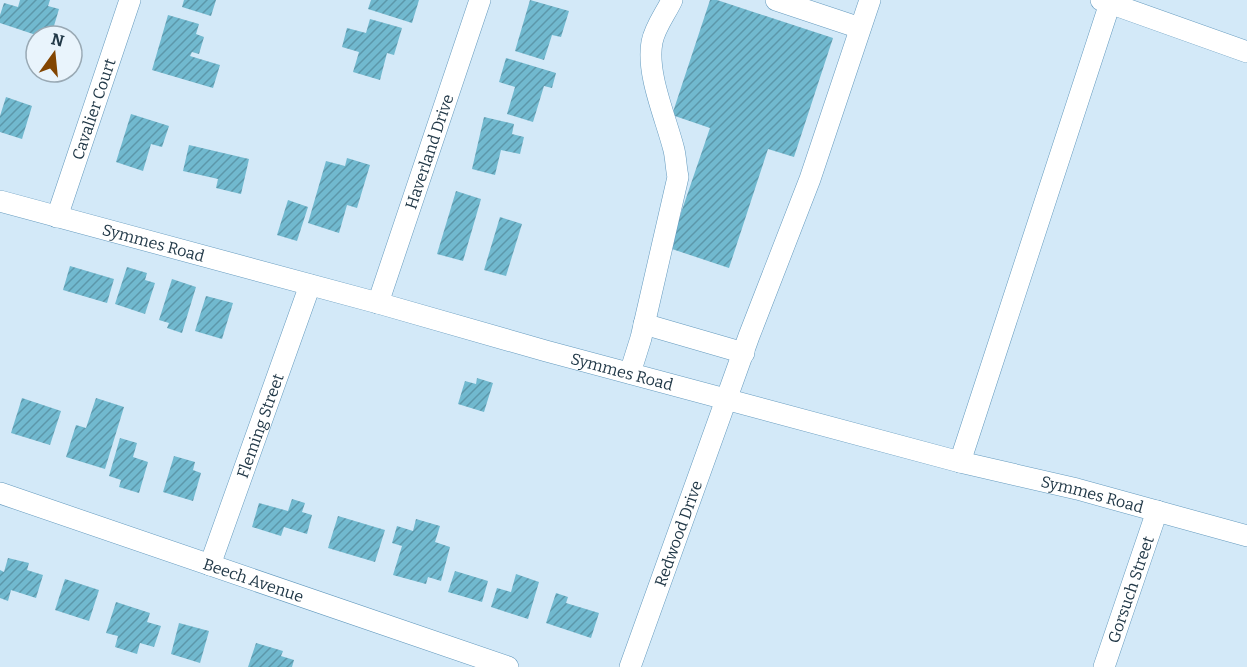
<svg xmlns="http://www.w3.org/2000/svg" width="1247" height="667" font-family="Bitter,serif">
	<defs>
		<pattern id="building-hatch" width="6" height="6" patternUnits="userSpaceOnUse" patternTransform="scale(1.5)"><rect width="6" height="6" fill="#71b9cf"/><path d="M-1 1l2-2M0 6l6-6M5 7l2-2" fill="none" stroke="#5c97aa"/></pattern>
	</defs>
	<rect width="100%" height="100%" fill="#d3e9f8"/>
	<!-- building -->
	<g fill="url(#building-hatch)">
		<polygon points="20,0 50,0 48,6 59,9 51,36 39,36 0,23 0,15 4,3 18,7"/>
		<polygon points="184,0 216,0 211,16 182,7"/>
		<polygon points="371,0 419,0 412,23 368,9"/>
		<polygon points="530,0 569,11 561,37 552,35 544,60 515,51"/>
		<polygon points="710,0 717,0 833,38 794,157 768,149 729,268 669,248 710,128 672,115"/>
		<polygon points="168,15 199,24 196,34 204,37 199,54 192,52 190,56 220,65 213,88 152,70"/>
		<polygon points="370,19 402,28 394,55 387,53 380,80 353,72 359,52 342,47 347,28 366,33"/>
		<polygon points="506,58 556,73 552,88 544,86 533,122 507,114 515,87 499,82"/>
		<polygon points="6,97 32,106 22,139 0,132 0,116"/>
		<polygon points="131,114 169,126 162,147 151,144 143,171 116,162"/>
		<polygon points="484,117 514,124 512,134 524,137 520,154 501,150 495,175 472,169"/>
		<polygon points="189,145 249,159 241,194 216,188 218,179 183,171"/>
		<polygon points="347,158 370,165 357,208 347,205 339,233 308,223 326,161 345,166"/>
		<polygon points="456,191 481,199 463,261 437,254"/>
		<polygon points="288,200 308,207 297,241 277,235"/>
		<polygon points="500,217 522,224 506,276 484,270"/>
		<polygon points="70,266 114,279 107,303 63,290"/>
		<polygon points="127,267 147,273 145,280 155,283 145,314 115,304"/>
		<polygon points="172,279 196,287 182,333 167,328 169,323 159,320"/>
		<polygon points="206,296 233,303 222,339 195,331"/>
		<polygon points="477,378 493,383 484,412 458,404 465,381 476,384"/>
		<polygon points="22,398 61,411 50,445 11,433"/>
		<polygon points="96,398 124,407 105,469 66,457 76,425 86,428"/>
		<polygon points="120,438 137,443 133,457 148,462 139,493 119,487 121,480 109,476"/>
		<polygon points="174,456 195,462 193,470 201,473 193,501 163,492"/>
		<polygon points="292,499 305,503 302,512 312,515 307,534 284,527 281,536 252,527 259,503 288,511"/>
		<polygon points="338,516 385,530 375,562 328,548"/>
		<polygon points="416,519 440,526 435,542 450,547 441,581 428,577 426,584 393,575 402,546 392,543 397,526 413,531"/>
		<polygon points="8,558 29,563 27,570 43,575 36,598 11,590 8,601 0,598 0,570 4,572"/>
		<polygon points="455,571 488,581 482,602 448,592"/>
		<polygon points="516,574 539,582 528,619 491,607 497,588 511,592"/>
		<polygon points="65,579 99,590 89,621 55,610"/>
		<polygon points="556,593 568,597 566,603 599,613 591,638 546,623"/>
		<polygon points="116,602 150,613 147,622 161,626 154,647 140,643 137,654 115,647 118,636 106,633"/>
		<polygon points="179,623 209,631 200,663 171,654"/>
		<polygon points="256,643 283,651 281,656 294,660 292,667 248,667"/>
	</g>
	<g fill="none" stroke-linecap="round" stroke-linejoin="round">
		<!-- minor casing -->
		<g stroke="#649abe" stroke-width="22">
			<g id="minor">
				<polyline points="776,0 860,28"/>
				<polyline points="1101,0 1247,52"/>
				<path id="s1" d="M0 201 378 303 546 351 960 462 1077 489 1247 536"/>
				<path id="s2" d="M57 217 130 0"/>
				<path id="s3" d="M378 303 480 0"/>
				<polyline points="644,324 744,353"/>
				<path d="M630 373 641 338 678 177C676 168 676 159 674 150 666 118 646 74 652 42 655 27 666 13 672 0"/>
				<polyline points="960,462 1111,0"/>
				<path id="s4" d="M0 493 508 667"/>
				<path id="s5" d="M210 565 310 285"/>
				<path id="s6" d="M630 667 749 336 810 179 870 0"/>
				<path id="s7" d="M1104 667 1157 511"/>
			</g>
		</g>
		<!-- minor -->
		<use href="#minor" stroke="#fff" stroke-width="21"/>
	</g>
	<g text-anchor="middle" dominant-baseline="central" stroke-width="5" stroke-linejoin="round" paint-order="stroke">
		<!-- street labels -->
		<g font-size="16" fill="#223948" stroke="#e9f4fc">
			<text stroke="none"><textPath href="#s2" startOffset="114">Cavalier Court</textPath></text>
			<text stroke="none"><textPath href="#s3" startOffset="160">Haverland Drive</textPath></text>
			<text stroke="none"><textPath href="#s1" startOffset="159">Symmes Road</textPath></text>
			<text stroke="none"><textPath href="#s1" startOffset="645">Symmes Road</textPath></text>
			<text stroke="none"><textPath href="#s5" startOffset="148">Fleming Street</textPath></text>
			<text stroke="none"><textPath href="#s1" startOffset="1131">Symmes Road</textPath></text>
			<text stroke="none"><textPath href="#s6" startOffset="142">Redwood Drive</textPath></text>
			<text stroke="none"><textPath href="#s4" startOffset="268">Beech Avenue</textPath></text>
			<text stroke="none"><textPath href="#s7" startOffset="82">Gorsuch Street</textPath></text>
		</g>
	</g>
	<!-- north arrow -->
	<g transform="translate(54 54) rotate(15)"><circle r="28" fill="#e9f4fc" stroke="#99a9b4" stroke-width="1.5"/>
	<path d="M0-4.5L10 22L0 15L-10 22Z" fill="#824501"/>
	<text y="-9" font-size="16" font-weight="bold" text-anchor="middle" fill="#223948">N</text>
	</g>
</svg>
